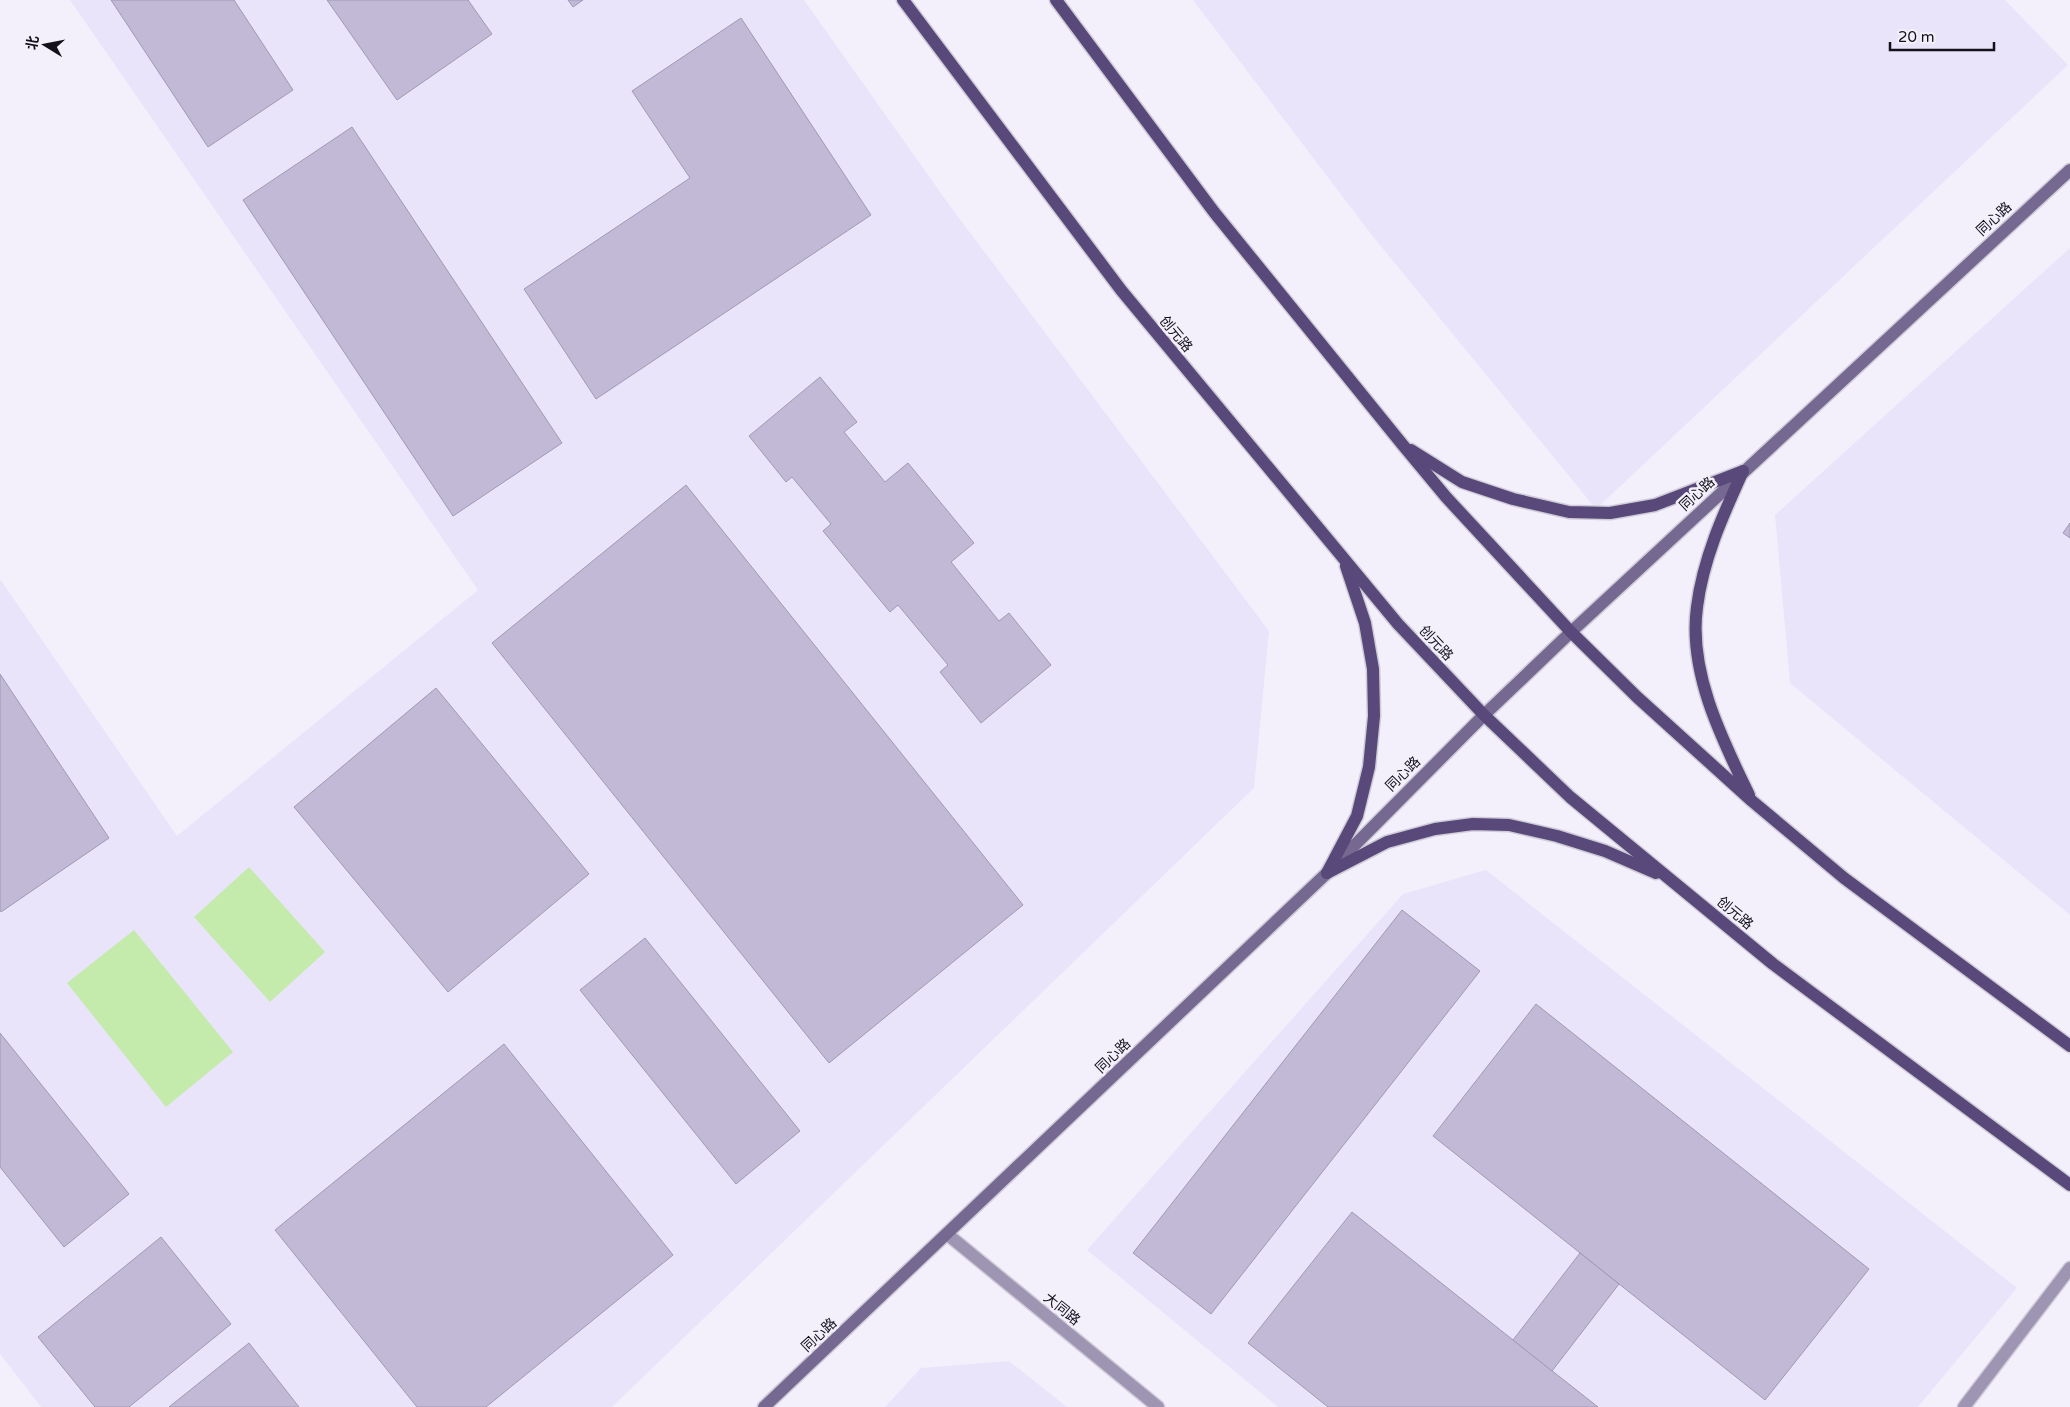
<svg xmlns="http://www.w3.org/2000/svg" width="2070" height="1407" font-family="'Varela Round','Noto Sans SC',sans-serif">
	<rect width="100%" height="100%" fill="#f3f0fc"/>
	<!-- built -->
	<g fill="#e9e4fa">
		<polygon points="70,0 804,0 950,206 1269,631 1254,788 612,1407 41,1407 0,1354 0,579 177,836 478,590"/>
		<polygon points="1193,0 2005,0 2068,65 1596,509 1371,234"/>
		<polygon points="2070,248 2070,915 1790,683 1775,515"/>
		<polygon points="1486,870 2017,1288 1918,1407 1278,1407 1087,1250 1403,894"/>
		<polygon points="1009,1361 1067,1407 885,1407 921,1368"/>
	</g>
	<!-- green -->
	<g fill="#c4ebab">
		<polygon points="249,867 325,952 270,1002 194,917"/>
		<polygon points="134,930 233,1052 166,1107 67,983"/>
	</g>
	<!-- building -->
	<g fill="#c1b9d6" stroke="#a099b5">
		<polygon points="111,0 234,0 293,90 208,147"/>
		<polygon points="327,0 468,0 492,34 397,100"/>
		<polygon points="568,0 583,0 573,7"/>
		<polygon points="741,18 871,215 596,399 524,289 690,178 632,91"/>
		<polygon points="352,127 562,443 453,516 243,200"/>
		<polygon points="820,377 857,422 844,432 885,482 908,463 974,543 951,562 999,621 1009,613 1051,665 981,723 940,672 948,665 898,605 890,612 823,531 831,524 792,477 786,482 749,436"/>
		<polygon points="686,485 1023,905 829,1063 492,643"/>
		<polygon points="2070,523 2070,538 2063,533"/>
		<polygon points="0,674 109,838 1,912 0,910"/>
		<polygon points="436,688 589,874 448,992 294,807"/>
		<polygon points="1402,910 1480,971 1211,1314 1133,1253"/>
		<polygon points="645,938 800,1131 736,1184 580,990"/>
		<polygon points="1536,1004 1869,1269 1765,1400 1433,1136"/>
		<polygon points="0,1033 129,1194 64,1247 0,1167"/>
		<polygon points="504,1044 673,1255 486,1407 417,1407 275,1230"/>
		<polygon points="1352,1212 1513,1340 1598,1407 1328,1407 1248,1343"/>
		<polygon points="161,1237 231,1324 129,1407 95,1407 38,1337"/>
		<polygon points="1580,1253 1619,1284 1552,1371 1513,1340"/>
		<polygon points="249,1343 299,1407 169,1407"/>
	</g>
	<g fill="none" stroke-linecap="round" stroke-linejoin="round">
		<!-- street casing -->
		<g stroke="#cfccd8" stroke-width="15">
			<g id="street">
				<polyline points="947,1234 1158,1407"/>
				<polyline points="1964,1407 2070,1268"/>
			</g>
		</g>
		<!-- secondary casing -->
		<g stroke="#cfccd8" stroke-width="15">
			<polyline id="secondary" points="764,1407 1327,873 1484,715 1571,632 2070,170"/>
		</g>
		<!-- primary casing -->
		<g stroke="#cfccd8" stroke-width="15">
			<g id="primary">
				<polyline points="903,0 1121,290 1398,624 1484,715 1570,797 1773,964 2070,1185"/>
				<polyline points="1056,0 1214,212 1402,444 1446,497 1571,632 1637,697 1752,801 1844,878 2070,1046"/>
				<polyline points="1411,450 1462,482 1513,499 1569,512 1610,513 1655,505 1743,471"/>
				<path d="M1743 471C1723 515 1703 559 1697 607 1688 672 1722 739 1749 795"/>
				<polyline points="1327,873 1387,842 1435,829 1473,824 1509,825 1557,836 1605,851 1656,873"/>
				<polyline points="1327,873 1357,816 1369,767 1374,716 1373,669 1365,623 1346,566"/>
			</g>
		</g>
		<!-- street -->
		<use href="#street" stroke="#9d95b2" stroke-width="12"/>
		<!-- secondary -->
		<use href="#secondary" stroke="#756992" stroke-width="12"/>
		<!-- primary -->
		<use href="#primary" stroke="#59497a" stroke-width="12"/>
	</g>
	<g text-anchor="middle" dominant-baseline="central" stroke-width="5" stroke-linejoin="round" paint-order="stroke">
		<!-- street labels -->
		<g font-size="14" fill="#14111b" stroke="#f3f0fc">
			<text transform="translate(1994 219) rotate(-43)">同心路</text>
			<text transform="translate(1176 334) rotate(50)">创元路</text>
			<text transform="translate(1697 494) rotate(-43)">同心路</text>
			<text transform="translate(1436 643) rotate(47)">创元路</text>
			<text transform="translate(1403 774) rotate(-45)">同心路</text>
			<text transform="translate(1735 913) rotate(40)">创元路</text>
			<text transform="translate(1113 1056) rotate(-44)">同心路</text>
			<text transform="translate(1062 1309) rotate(39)">大同路</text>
			<text transform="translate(819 1335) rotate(-43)">同心路</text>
		</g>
	</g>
	<!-- north arrow -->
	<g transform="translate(45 45) rotate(280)" stroke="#f3f0fc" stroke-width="4" paint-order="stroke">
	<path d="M0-4L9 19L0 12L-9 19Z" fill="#14111b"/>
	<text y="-8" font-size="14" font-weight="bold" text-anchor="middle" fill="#14111b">北</text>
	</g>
	<!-- scale -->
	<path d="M1890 42v8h104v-8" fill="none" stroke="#14111b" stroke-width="2.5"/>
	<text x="1898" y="42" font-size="15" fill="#14111b" stroke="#f3f0fc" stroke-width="4" paint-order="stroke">20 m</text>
</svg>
